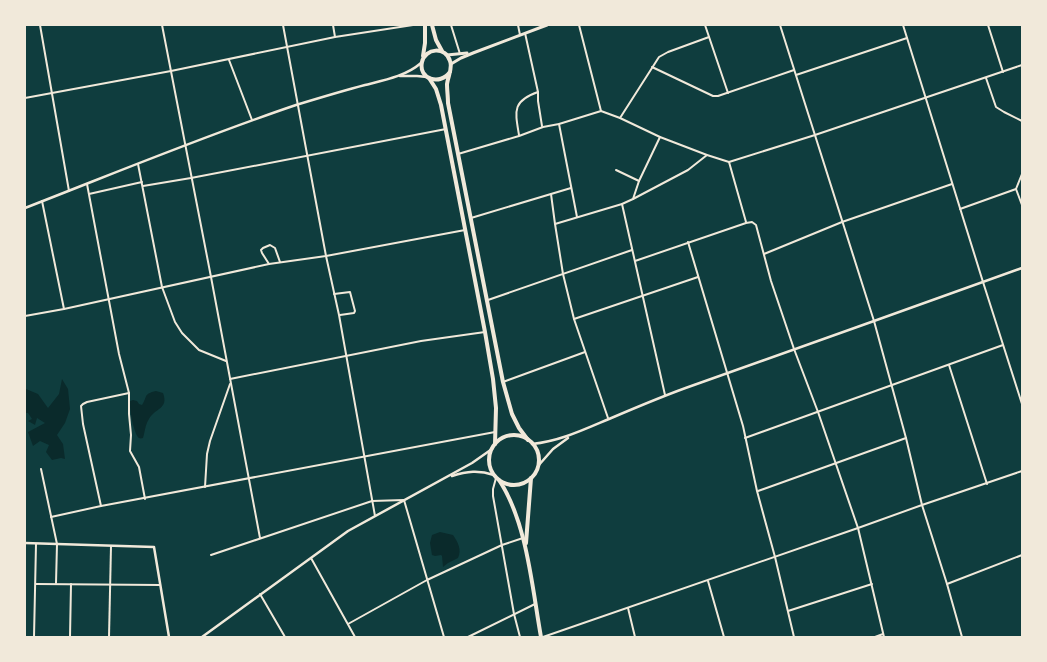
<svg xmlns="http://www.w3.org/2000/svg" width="1047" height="662" font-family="Barlow,sans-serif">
	<rect width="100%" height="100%" fill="#0f3d3e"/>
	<!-- water -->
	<g fill="#0a2a2b">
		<polygon points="62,379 68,389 70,409 65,423 57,435 63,444 65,459 61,458 52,460 46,452 49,445 40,441 33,446 28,432 45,423 37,418 35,425 28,421 32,419 28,413 25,413 25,390 26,389 38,394 48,408 59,394"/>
		<path d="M156 391 163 393C169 409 155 408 149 419 145 425 145 432 143 438 142 438 141 439 139 438 134 435 129 407 130 401L133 400 137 401 139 404 142 405C148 396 143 394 156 391Z"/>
		<path d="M440 532 453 535C458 542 462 550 458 558L448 563 443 567 442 556 441 555 435 556 432 555 430 543 432 535Z"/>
	</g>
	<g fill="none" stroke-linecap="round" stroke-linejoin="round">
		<!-- minor -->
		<g stroke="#f1e9da" stroke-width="2">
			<polyline points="40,25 69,191"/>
			<polyline points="162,25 211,277 260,538"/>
			<polyline points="283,25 326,256 339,315 375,516"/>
			<polyline points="333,25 335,37"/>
			<polyline points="451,25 460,54"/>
			<polyline points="518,25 520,35"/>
			<polyline points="579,25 601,111"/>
			<polyline points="705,25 728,93"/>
			<polyline points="780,25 874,321 906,438 922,505 947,584 962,637"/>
			<polyline points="903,25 983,282 1022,404"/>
			<polyline points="988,25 1003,72"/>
			<polyline points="525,33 538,92 538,101 542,126"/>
			<polyline points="229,60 252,120"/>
			<polyline points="652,67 713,96 718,96 794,70"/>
			<polyline points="796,75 907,38"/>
			<polyline points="986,78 996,107 1004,112 1022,121"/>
			<polyline points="25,98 171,71 335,37 413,25"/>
			<polyline points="620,118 659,57 668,52 709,37"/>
			<polyline points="559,124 577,217"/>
			<path d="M519 135C515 111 512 101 538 92"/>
			<polyline points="458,154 519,136 543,127 559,124 601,111 620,118 660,137 707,155 729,162 815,135 1022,65"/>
			<polyline points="729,162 746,222"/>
			<polyline points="138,164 162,287 175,322 182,333 199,350 226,361"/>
			<polyline points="616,170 639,181"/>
			<polyline points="1022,174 1016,189 1022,205"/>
			<polyline points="87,184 119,354 129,393 129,414 131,435 130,451 139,467 145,499"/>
			<polyline points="143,186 191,178 446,129"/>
			<polyline points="89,194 142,182"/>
			<polyline points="551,194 555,224 563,274 574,319 608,418"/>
			<polyline points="633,199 639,181 660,137"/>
			<polyline points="42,201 64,309"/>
			<polyline points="622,204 665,395"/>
			<polyline points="960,209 1016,189"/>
			<polyline points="471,218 571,188"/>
			<polyline points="555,224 622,204 633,199 688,170 707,155"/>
			<polyline points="688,242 743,426 757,491 775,557 794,637"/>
			<polyline points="764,254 842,222 952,184"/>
			<polyline points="635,261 746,223 752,222 756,225 771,281 794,349 818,412 858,528 884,637"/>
			<polyline points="269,264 262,253 261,250 263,248 270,245 275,248 280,262"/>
			<polyline points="334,294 350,292 355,311 354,313 340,315"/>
			<polyline points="488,300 632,250"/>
			<polyline points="25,316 64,309 269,264 326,256 465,230"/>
			<polyline points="574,319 698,277"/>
			<polyline points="949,365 987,484"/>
			<polyline points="230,379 421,341 485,332"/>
			<polyline points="503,382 585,352"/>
			<polyline points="745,438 1003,345"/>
			<polyline points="41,469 57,544 56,583"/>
			<polyline points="496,478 493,489 493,496 514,614 520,637"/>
			<polyline points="205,487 207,454 210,441 230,384"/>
			<polyline points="758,491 906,438"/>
			<polyline points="101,506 83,424 81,406 83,404 87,402 129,393"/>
			<polyline points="51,517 101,506 495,432"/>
			<polyline points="211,555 372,501 404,500 444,637"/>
			<polyline points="311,558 355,637"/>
			<polyline points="708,581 724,637"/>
			<polyline points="36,584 160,585"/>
			<polyline points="947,584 1022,555"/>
			<polyline points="260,594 285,637"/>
			<polyline points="628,608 635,637"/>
			<polyline points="788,611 872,584"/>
			<polyline points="348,624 427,580 502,545 523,538"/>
			<polyline points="34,637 36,544"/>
			<polyline points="70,637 71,584"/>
			<polyline points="109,637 111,546"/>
			<polyline points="468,637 535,604"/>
			<polyline points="543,637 858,528 922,505 1022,471"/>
			<polyline points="875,637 883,634"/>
		</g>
		<!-- tertiary -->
		<g stroke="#f1e9da" stroke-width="2.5">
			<polyline points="400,76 417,76 427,77"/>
			<path d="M25 208C115 173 204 136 296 105 319 98 342 91 365 85 385 80 406 76 421 63"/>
			<path d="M532 444C560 441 583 430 609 419 637 407 665 395 694 385L874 321 1022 268"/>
			<polyline points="538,466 553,449 568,438"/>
			<path d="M452 476C467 471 479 470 494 475"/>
			<polyline points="25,543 154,547 169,637"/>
			<polyline points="202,637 348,531 472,463 492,449"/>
		</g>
		<!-- secondary -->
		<g stroke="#f1e9da" stroke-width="3">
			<polyline points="447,55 467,53"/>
			<polyline points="451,64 461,58 473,53 547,25"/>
		</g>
		<!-- trunk -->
		<g stroke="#f1e9da" stroke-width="4">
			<polyline points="432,25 436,40 442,51"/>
			<polyline points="423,56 425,43 425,25"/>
			<path d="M450 72C440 86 418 79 422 62 425 48 446 46 450 61 453 68 448 76 447 84 447 90 448 97 448 103L503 382 512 414 519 428 528 440"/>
			<polyline points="429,78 436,89 441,105 485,332 493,379 496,408 495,444"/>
			<circle cx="514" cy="460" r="25"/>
			<path d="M499 480C527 522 532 587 541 637"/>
			<polyline points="526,543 531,478"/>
		</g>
	</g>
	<!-- border -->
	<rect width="1047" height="662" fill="none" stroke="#f1e9da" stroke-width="52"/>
</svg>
